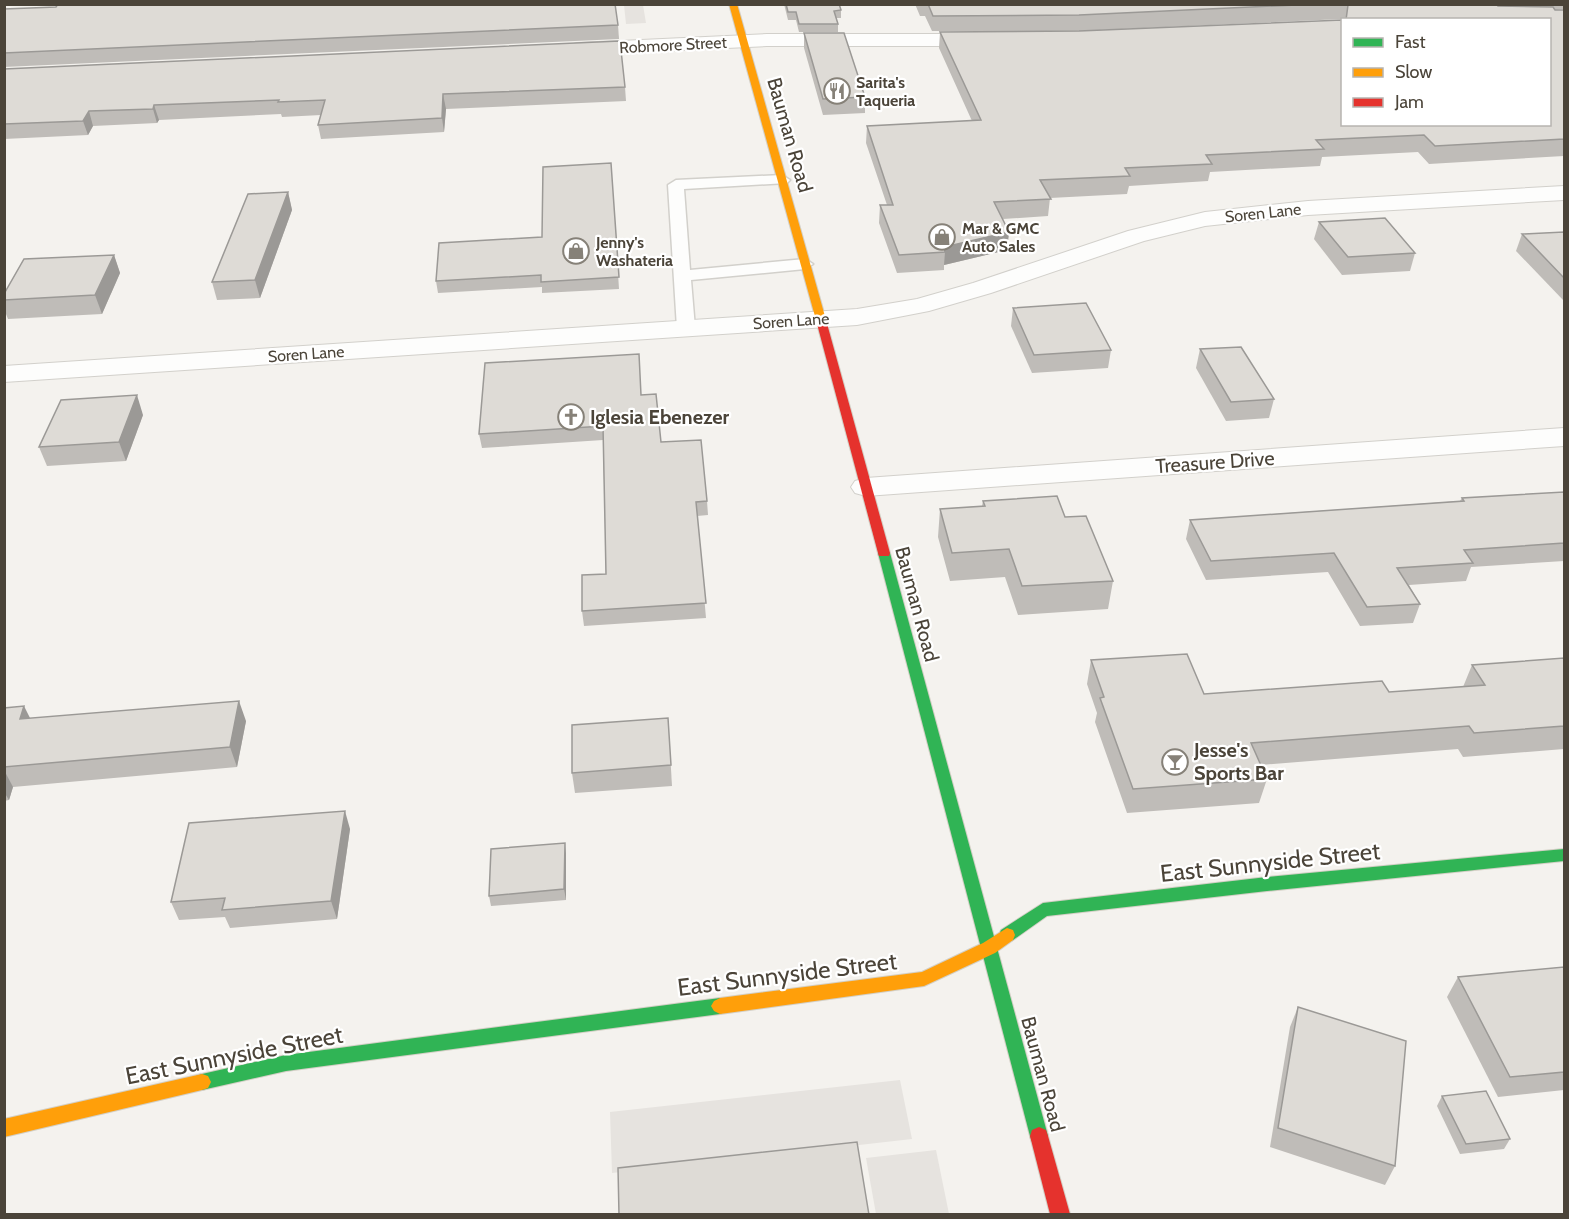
<svg xmlns="http://www.w3.org/2000/svg" width="1569" height="1219" font-family="Cabin,sans-serif">
	<rect width="100%" height="100%" fill="#f4f2ee"/>
	<!-- parking -->
	<g fill="#e6e3df">
		<polygon points="624,5 643,5 646,23 626,24"/>
		<polygon points="900,1080 912,1139 612,1173 610,1112"/>
		<polygon points="936,1150 949,1214 876,1214 866,1158"/>
	</g>
	<g fill="none" stroke-linecap="round" stroke-linejoin="round">
		<!-- lane casing -->
		<g stroke="#d2d0cb" stroke-width="3">
			<polygon id="lane" points="782,175 790,180 787,183 684,189 690,270 805,259 813,264 805,269 691,280 695,328 692,332 680,332 677,328 668,185 676,180"/>
		</g>
		<!-- street casing -->
		<g stroke="#d2d0cb" stroke-width="2">
			<g id="street">
				<polygon points="767,34 984,34 991,36 993,40 991,44 984,46 767,46 577,55 570,53 567,49 570,45 577,43"/>
				<polygon points="1564,186 1564,200 1308,215 1205,226 1144,241 991,293 929,311 857,325 4,382 4,366 857,309 917,299 973,283 1128,231 1205,212 1308,201"/>
				<polygon points="1564,428 1564,446 866,496 855,493 851,487 855,481 866,478"/>
			</g>
		</g>
		<!-- fast casing -->
		<g stroke="#d3cfc5" stroke-width="2">
			<g id="fast">
				<polygon points="884,549 890,553 1048,1136 1046,1142 1039,1145 1032,1142 1030,1136 878,553"/>
				<polygon points="1564,849 1564,861 1267,891 1047,916 1013,940 1007,942 1001,940 999,935 1001,930 1043,903 1267,877"/>
				<polygon points="720,998 726,1001 729,1006 726,1011 720,1014 286,1071 202,1090 196,1088 193,1082 196,1076 202,1074 286,1055"/>
			</g>
		</g>
		<!-- slow casing -->
		<g stroke="#d3cfc5" stroke-width="2">
			<g id="slow">
				<polygon points="729,4 737,4 826,320 825,322 817,322 816,320"/>
				<polygon points="1007,928 1013,930 1015,935 1013,940 995,953 924,986 720,1014 714,1011 711,1006 714,1001 720,998 922,972 983,943"/>
				<polygon points="202,1074 208,1076 211,1082 208,1088 202,1090 4,1137 4,1119"/>
			</g>
		</g>
		<!-- jam casing -->
		<g stroke="#d3cfc5" stroke-width="2">
			<g id="jam">
				<polygon points="821,317 826,320 890,553 889,556 879,556 878,553 816,320"/>
				<polygon points="1039,1127 1046,1130 1048,1136 1070,1214 1050,1214 1030,1136 1032,1130"/>
			</g>
		</g>
		<!-- lane -->
		<use href="#lane" fill="#fdfdfc" fill-rule="evenodd"/>
		<!-- street -->
		<use href="#street" fill="#fdfdfc" fill-rule="evenodd"/>
		<!-- fast -->
		<use href="#fast" fill="#30b455" fill-rule="evenodd"/>
		<!-- slow -->
		<use href="#slow" fill="#ff9f0a" fill-rule="evenodd"/>
		<!-- jam -->
		<use href="#jam" fill="#e5322d" fill-rule="evenodd"/>
	</g>
	<!-- wall -->
	<g fill="#bfbcb8">
		<polygon points="784,4 839,4 841,10 841,18 836,18 838,24 838,32 799,32 796,20 788,20"/>
		<polygon points="915,4 1564,4 1564,9 1555,9 1564,10 1564,156 1429,164 1418,152 1322,157 1320,166 1210,172 1208,181 1129,186 1127,194 1050,198 1048,216 1003,219 1009,232 1007,250 944,265 944,270 897,273 879,223 880,205 887,205 866,143 867,126 972,121 939,48 940,32 1079,31 1343,20 1342,19 1077,31 932,31 925,16 920,16"/>
		<polygon points="4,9 618,25 619,39 4,67"/>
		<polygon points="804,33 865,97 865,113 823,115 804,48"/>
		<polygon points="4,69 625,87 626,101 446,109 444,132 321,139 318,125 321,115 282,117 281,114 159,120 157,123 93,126 88,135 4,139"/>
		<polygon points="611,163 619,289 542,293 542,287 438,293 436,281 542,237"/>
		<polygon points="288,192 292,210 260,298 217,300 212,282"/>
		<polygon points="1319,222 1415,253 1410,271 1342,275 1314,239"/>
		<polygon points="1564,232 1564,301 1516,251 1522,234"/>
		<polygon points="114,255 120,273 102,314 8,319 4,309 4,294"/>
		<polygon points="1013,308 1111,350 1108,368 1032,373 1011,326"/>
		<polygon points="1200,349 1274,399 1269,418 1226,421 1196,368"/>
		<polygon points="642,395 661,442 707,501 708,515 697,516 706,618 584,626 582,611 606,574 603,440 482,448 479,434"/>
		<polygon points="143,415 126,461 47,466 39,447"/>
		<polygon points="1564,492 1564,561 1471,567 1466,581 1409,585 1420,604 1413,623 1360,626 1328,572 1206,580 1186,539 1190,520 1460,501 1462,498"/>
		<polygon points="983,501 1065,517 1113,581 1108,609 1018,615 1005,577 950,581 938,537 940,509 982,506"/>
		<polygon points="1564,658 1564,749 1463,757 1458,749 1261,765 1267,779 1259,803 1127,813 1095,722 1097,713 1087,684 1091,660 1204,694 1389,692 1463,687 1472,665"/>
		<polygon points="4,708 30,718 246,721 237,767 13,787 9,800 4,801"/>
		<polygon points="668,718 672,786 575,793 572,773"/>
		<polygon points="350,829 337,919 230,928 225,917 179,920 171,902"/>
		<polygon points="566,853 566,900 491,906 489,896"/>
		<polygon points="1564,967 1564,1090 1498,1097 1447,997 1458,977"/>
		<polygon points="1298,1007 1395,1166 1385,1185 1270,1147 1290,1027"/>
		<polygon points="1442,1096 1510,1139 1504,1149 1460,1154 1437,1106"/>
	</g>
	<!-- shaded-wall -->
	<g fill="#9b9996">
		<polygon points="443,94 446,109 444,132 442,118"/>
		<polygon points="154,105 159,120 157,123 153,109"/>
		<polygon points="89,111 93,126 88,135 83,121"/>
		<polygon points="288,192 292,210 260,298 255,280"/>
		<polygon points="1009,232 1007,250 944,265 945,252 944,247"/>
		<polygon points="114,255 120,273 102,314 95,295"/>
		<polygon points="137,395 143,415 126,461 119,442"/>
		<polygon points="239,701 246,721 237,767 230,747"/>
		<polygon points="24,706 34,726 20,719"/>
		<polygon points="4,770 13,787 9,800 4,792"/>
		<polygon points="345,811 350,829 337,919 331,901"/>
		<polygon points="565,843 566,853 566,900 564,889"/>
	</g>
	<!-- building -->
	<g fill="#dedbd6" stroke="#9b9996" stroke-width="1.5">
		<polygon points="58,4 615,4 618,25 4,53 4,9 56,7"/>
		<polygon points="786,4 839,4 841,10 834,11 838,24 799,24 796,12 788,12"/>
		<polygon points="928,4 1318,4 1079,15 933,16"/>
		<polygon points="1347,4 1498,4 1498,6 1553,7 1555,10 1564,10 1564,139 1435,146 1424,135 1316,140 1324,149 1206,155 1212,164 1125,168 1130,176 1040,180 1051,199 994,202 1009,232 944,247 945,252 899,255 880,205 893,205 867,126 981,120 940,32 1079,31 1342,20 1342,124 1550,124 1550,20 1346,20 1348,5"/>
		<polygon points="804,33 844,33 865,97 823,99"/>
		<polygon points="620,41 625,87 443,94 442,118 318,125 325,100 278,102 279,100 154,105 153,109 89,111 83,121 4,124 4,69"/>
		<polygon points="611,163 619,277 541,282 541,275 436,281 439,243 542,237 543,167"/>
		<polygon points="288,192 255,280 212,282 248,194"/>
		<polygon points="1385,218 1415,253 1348,257 1319,222"/>
		<polygon points="1564,232 1564,278 1522,234"/>
		<polygon points="114,255 95,295 4,300 4,294 24,259"/>
		<polygon points="1086,303 1111,350 1034,355 1013,308"/>
		<polygon points="1241,347 1274,399 1231,402 1200,349"/>
		<polygon points="639,354 641,395 656,394 661,442 701,440 707,501 696,502 706,603 582,611 582,575 606,574 603,426 479,434 485,363"/>
		<polygon points="137,395 119,442 39,447 61,400"/>
		<polygon points="1564,492 1564,543 1464,550 1473,563 1397,568 1420,604 1367,607 1334,553 1211,561 1190,520 1464,501 1462,498"/>
		<polygon points="1057,496 1065,517 1086,516 1113,581 1022,586 1009,549 952,553 940,509 985,506 983,501"/>
		<polygon points="1187,654 1204,694 1382,681 1389,692 1485,685 1472,665 1564,658 1564,726 1474,733 1469,726 1251,743 1267,779 1133,789 1100,698 1104,697 1091,660"/>
		<polygon points="239,701 230,747 4,767 4,708 24,706 20,719"/>
		<polygon points="668,718 671,765 572,773 572,725"/>
		<polygon points="345,811 331,901 222,910 225,898 171,902 189,823"/>
		<polygon points="565,843 564,889 489,896 491,849"/>
		<polygon points="1564,967 1564,1072 1510,1077 1458,977"/>
		<polygon points="1298,1007 1406,1041 1395,1166 1278,1128"/>
		<polygon points="1486,1091 1510,1139 1466,1144 1442,1096"/>
		<polygon points="857,1142 869,1215 619,1215 618,1168"/>
	</g>
	<!-- icons -->
	<defs>
		<g id="restaurant-ring" transform="scale(1.35)"><circle r="9.5" fill="#fff" stroke="#868178" stroke-width="1.5"/><path d="M-5-6h1v4h1v-4h1v4h1v-4h1v5L-1.5 .5V6h-2V.5L-5-1ZM5-6V6H3V1.5H1.5Q1.5-4 5-6Z" fill="#868178"/></g>
		<g id="shop-ring" transform="scale(1.35)"><circle r="9.5" fill="#fff" stroke="#868178" stroke-width="1.5"/><path d="M-5-2.5h2.3a2.7 3.5 0 0 1 5.4 0H5L5.5 6h-11ZM-1.5-2.5h3a1.5 2.3 0 0 0-3 0Z" fill="#868178"/></g>
		<g id="church-ring" transform="scale(1.35)"><circle r="9.5" fill="#fff" stroke="#868178" stroke-width="1.5"/><path d="M-1.2-6h2.4v3.5h3.3v2.4h-3.3V6h-2.4V-.1h-3.3v-2.4h3.3Z" fill="#868178"/></g>
		<g id="bar-ring" transform="scale(1.35)"><circle r="9.5" fill="#fff" stroke="#868178" stroke-width="1.5"/><path d="M-6-5H6L.8 .8V4.5H3.5V6h-7V4.5H-.8V.8Z" fill="#868178"/></g>
	</defs>
	<g fill-rule="evenodd">
		<use href="#restaurant-ring" x="837" y="91"/>
		<use href="#shop-ring" x="942" y="237"/>
		<use href="#shop-ring" x="576" y="251"/>
		<use href="#church-ring" x="571" y="417"/>
		<use href="#bar-ring" x="1175" y="762"/>
	</g>
	<g text-anchor="middle" dominant-baseline="central" stroke-width="4.5" stroke-linejoin="round" paint-order="stroke">
		<!-- far-street labels -->
		<g font-size="16" fill="#4b4439" stroke="#fff">
			<text transform="translate(673 45) rotate(-3)">Robmore Street</text>
			<text transform="translate(1263 213) rotate(-6)">Soren Lane</text>
			<text transform="translate(791 321) rotate(-4)">Soren Lane</text>
			<text transform="translate(306 354) rotate(-4)">Soren Lane</text>
		</g>
		<!-- far-poi labels -->
		<g font-size="16" font-weight="bold" fill="#4b4439" stroke="#fff" text-anchor="start">
			<text x="856" y="82">Sarita's<tspan x="856" dy="18">Taqueria</tspan></text>
			<text x="962" y="228">Mar &amp; GMC<tspan x="962" dy="18">Auto Sales</tspan></text>
			<text x="596" y="242">Jenny's<tspan x="596" dy="18">Washateria</tspan></text>
		</g>
		<!-- street labels -->
		<g font-size="20" fill="#4b4439" stroke="#fff">
			<text transform="translate(790 135) rotate(74)">Bauman Road</text>
			<text transform="translate(1215 462) rotate(-4)">Treasure Drive</text>
			<text transform="translate(917 604) rotate(75)">Bauman Road</text>
			<text transform="translate(1043 1074) rotate(75)">Bauman Road</text>
		</g>
		<!-- poi labels -->
		<g font-size="20" font-weight="bold" fill="#4b4439" stroke="#fff" text-anchor="start">
			<text x="590" y="417">Iglesia Ebenezer</text>
			<text x="1194" y="750">Jesse's<tspan x="1194" dy="23">Sports Bar</tspan></text>
		</g>
		<!-- near-street labels -->
		<g font-size="24" fill="#4b4439" stroke="#fff">
			<text transform="translate(1270 862) rotate(-6)">East Sunnyside Street</text>
			<text transform="translate(787 974) rotate(-7)">East Sunnyside Street</text>
			<text transform="translate(234 1055) rotate(-11)">East Sunnyside Street</text>
		</g>
	</g>
	<!-- border -->
	<rect width="1569" height="1219" fill="none" stroke="#4b4439" stroke-width="12"/>
	<!-- legend -->
	<rect x="1341" y="18" width="210" height="108" fill="#ffffff" stroke="#b7b4b0" stroke-width="1.5"/>
	<rect x="1353" y="38" width="30" height="9" fill="#30b455" stroke="#b7b4b0" stroke-width="1.5"/>
	<text x="1395" y="48" font-size="18" fill="#4b4439">Fast</text>
	<rect x="1353" y="68" width="30" height="9" fill="#ff9f0a" stroke="#b7b4b0" stroke-width="1.5"/>
	<text x="1395" y="78" font-size="18" fill="#4b4439">Slow</text>
	<rect x="1353" y="98" width="30" height="9" fill="#e5322d" stroke="#b7b4b0" stroke-width="1.5"/>
	<text x="1395" y="108" font-size="18" fill="#4b4439">Jam</text>
</svg>
